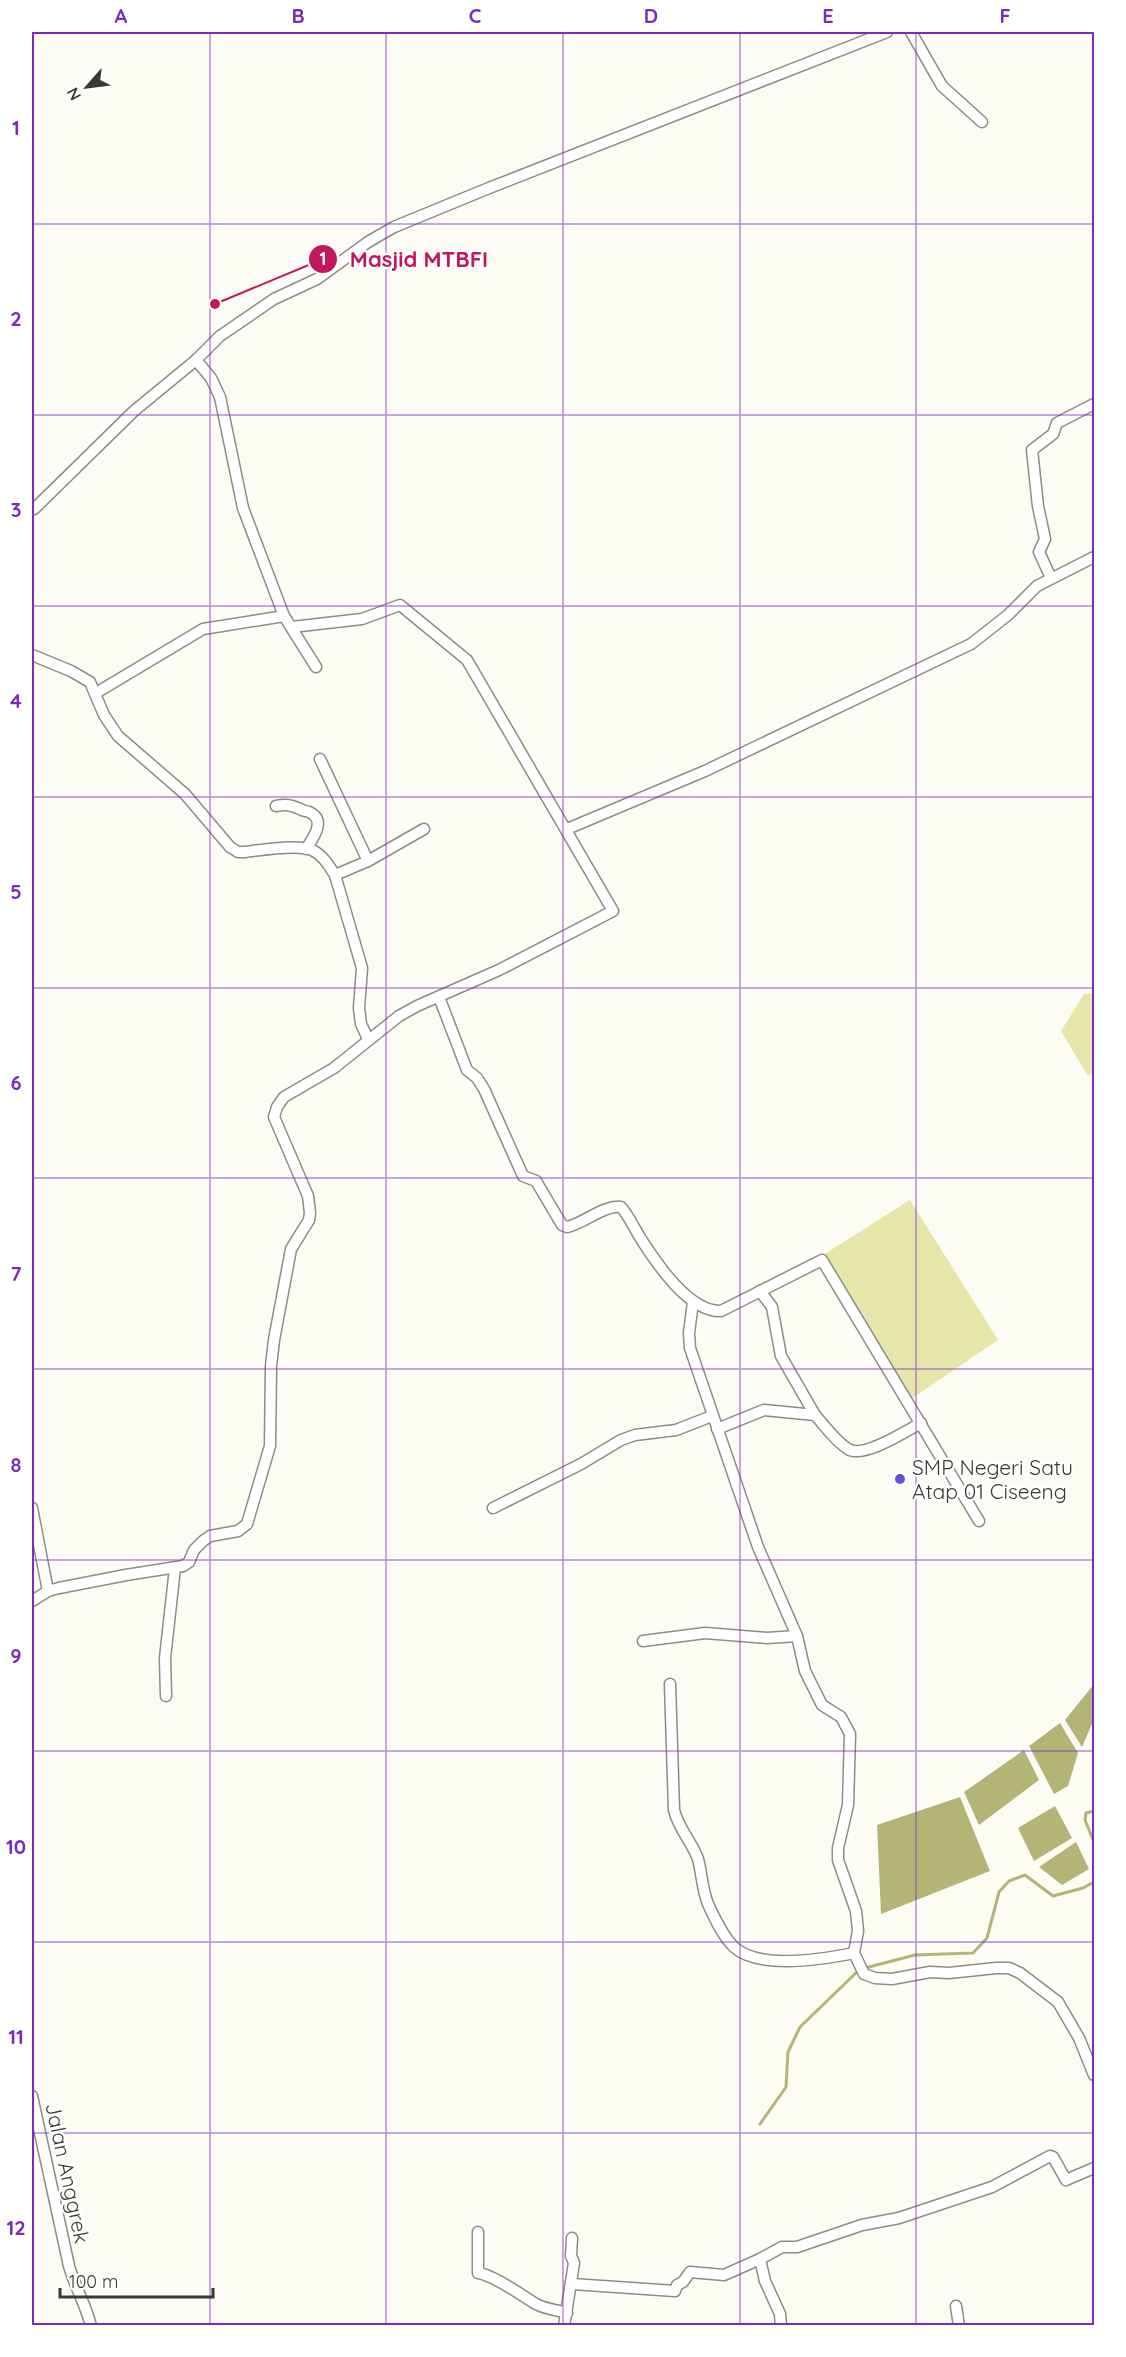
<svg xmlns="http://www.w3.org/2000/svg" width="1126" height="2357" font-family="Quicksand,sans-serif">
	<rect width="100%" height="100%" fill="#fcfcf4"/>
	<!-- green -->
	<g fill="#e6e5aa">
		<polygon points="1094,993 1094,1072 1088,1076 1061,1031 1084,994"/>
		<polygon points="910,1200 998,1340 908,1401 823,1255"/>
	</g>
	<!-- water -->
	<g fill="#b5b477">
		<polygon points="1094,1684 1094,1719 1082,1747 1065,1720"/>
		<polygon points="1060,1723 1078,1753 1068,1786 1054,1794 1029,1746"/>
		<polygon points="1024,1750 1039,1780 979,1825 964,1792"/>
		<polygon points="960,1797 990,1871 881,1914 877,1825"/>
		<polygon points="1055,1806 1072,1838 1034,1861 1018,1828"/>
		<polygon points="1076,1842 1089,1869 1062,1885 1039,1867"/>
	</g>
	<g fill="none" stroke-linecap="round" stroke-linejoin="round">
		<!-- stream -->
		<g stroke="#b5b477" stroke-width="3">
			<polyline points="1094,1811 1086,1813 1085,1820 1094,1842"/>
			<polyline points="865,1968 915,1955 973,1953 987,1938 999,1892 1009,1881 1025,1875 1053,1896 1083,1888 1094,1882"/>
			<polyline points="760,2124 786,2087 788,2052 800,2027 859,1970"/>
		</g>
		<!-- street casing -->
		<g stroke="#8d8d86" stroke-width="13">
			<g id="street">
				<polyline points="911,32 942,86 982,122"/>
				<polyline points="196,360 211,378 220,397 243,508 284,616"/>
				<polyline points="32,507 34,509 134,411 196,360 220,336 274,299 317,279 368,242 394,227 489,188 887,32"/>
				<polyline points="1051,578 1039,552 1045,539 1038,506 1032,450 1053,434 1057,423 1094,404"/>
				<path d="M32 655 71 671 90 682 104 715 118 736 185 794 230 847 238 852H245C261 850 298 844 312 850 323 855 329 866 335 875L362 968 359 1008 361 1024 368 1039"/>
				<polyline points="96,693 203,629 284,616 316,667"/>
				<polyline points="320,759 368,861"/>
				<path d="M276 806C287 804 290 805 300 809 303 811 306 811 309 812 327 820 313 838 306 849"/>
				<polyline points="567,829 705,771 971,644 1008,615 1037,586 1094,557"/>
				<polyline points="335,875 368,861 424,829"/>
				<path d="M439 997 467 1070 477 1078 484 1089 523 1176 536 1181 562 1225 567 1227C585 1223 603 1205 621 1207 629 1216 634 1228 641 1239 657 1264 689 1312 721 1311L822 1260 979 1521"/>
				<polyline points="760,1291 772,1307 781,1356 815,1415"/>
				<polyline points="693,1302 689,1333 690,1348 758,1547 797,1636 805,1671 822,1705 841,1717 850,1734 848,1805 838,1848 838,1860 856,1911 858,1931 854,1953 864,1974 875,1978 892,1979 930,1972 949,1973 996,1968 1009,1968 1020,1973 1058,2002 1079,2038 1094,2075"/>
				<path d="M717 1429 764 1410 815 1415C825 1426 835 1441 848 1449 863 1459 906 1431 921 1423"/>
				<polyline points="32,1508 48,1591"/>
				<polyline points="493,1508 581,1464 621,1440 635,1435 676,1430 712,1416"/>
				<polyline points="32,1601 48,1591 59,1588 126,1575 183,1566 189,1562 194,1550 203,1541 210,1536 238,1531 247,1524 270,1446 271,1366 274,1340 291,1249 309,1220 310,1213 308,1196 274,1117 277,1107 284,1097 334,1068 399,1016 417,1006 499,970 613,911 467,660 400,605 362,619 292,627"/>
				<polyline points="643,1641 705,1633 767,1638 797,1636"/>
				<path d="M670 1684 674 1810C678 1828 692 1842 698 1859 702 1874 702 1889 708 1904 714 1917 723 1937 734 1947 759 1970 824 1959 854 1953"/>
				<polyline points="166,1696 165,1658 175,1568"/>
				<path d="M32 2096 69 2266C75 2287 86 2305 91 2326"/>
				<path d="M478 2232V2273C494 2275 521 2295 536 2304 545 2309 557 2310 567 2313"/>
				<polyline points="760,2259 782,2247 797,2247 862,2225 899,2218 992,2187 1050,2156 1053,2157 1066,2180 1094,2168"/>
				<polyline points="572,2284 675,2291 677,2285 683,2282 690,2272 724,2275 760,2259 765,2281 780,2314 781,2326"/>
				<polyline points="956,2306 959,2326"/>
				<polyline points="564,2326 574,2263 571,2256 572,2238"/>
			</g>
		</g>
		<!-- street -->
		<use href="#street" stroke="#fff" stroke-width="10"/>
	</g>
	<!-- grid -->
	<path fill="none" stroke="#7b2cbf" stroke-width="1.5" stroke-opacity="0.55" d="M210 32V2326M386 32V2326M563 32V2326M740 32V2326M916 32V2326M32 224H1094M32 415H1094M32 606H1094M32 797H1094M32 988H1094M32 1178H1094M32 1369H1094M32 1560H1094M32 1751H1094M32 1942H1094M32 2133H1094"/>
	<!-- markers -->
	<circle fill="#6750c9" stroke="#fffffe" stroke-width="2" cx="900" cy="1479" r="6"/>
	<g text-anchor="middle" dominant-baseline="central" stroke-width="4.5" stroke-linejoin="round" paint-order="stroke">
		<!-- poi labels -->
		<g font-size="21" fill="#393936" stroke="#fffffe" text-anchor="start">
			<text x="912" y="1467">SMP Negeri Satu<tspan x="912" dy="24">Atap 01 Ciseeng</tspan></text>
		</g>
		<!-- street labels -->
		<g font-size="21" fill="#393936" stroke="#fffffe">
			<text transform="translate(68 2173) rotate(78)">Jalan Anggrek</text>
		</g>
	</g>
	<!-- callouts -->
	<path fill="none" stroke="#c2185b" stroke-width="2" d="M215 304L323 259"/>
	<g fill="#c2185b" stroke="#fffffe" stroke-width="2">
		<circle cx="215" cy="304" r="6"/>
		<circle cx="323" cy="259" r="15"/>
	</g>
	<g font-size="18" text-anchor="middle" font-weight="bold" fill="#fff">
		<text x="323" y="265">1</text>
	</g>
	<g font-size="22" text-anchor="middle" font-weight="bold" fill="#c2185b" stroke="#fffffe" stroke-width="4.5" stroke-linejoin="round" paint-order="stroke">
		<text x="419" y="267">Masjid MTBFI</text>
	</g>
	<!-- border -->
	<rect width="1126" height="2357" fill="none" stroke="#fffffe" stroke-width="66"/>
	<!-- north arrow -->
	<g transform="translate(87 87) rotate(242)" stroke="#fffffe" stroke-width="4.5" paint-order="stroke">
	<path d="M0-4.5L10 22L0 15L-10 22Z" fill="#393936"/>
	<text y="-9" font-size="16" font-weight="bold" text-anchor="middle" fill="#393936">N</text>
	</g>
	<!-- scale -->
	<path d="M60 2288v9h153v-9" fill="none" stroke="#393936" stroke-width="3"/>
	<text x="69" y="2288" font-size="18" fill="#393936" stroke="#fffffe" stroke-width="4.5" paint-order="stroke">100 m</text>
	<rect x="33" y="33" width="1060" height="2291" fill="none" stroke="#7b2cbf" stroke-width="2"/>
	<g font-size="20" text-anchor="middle" font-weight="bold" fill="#7b2cbf">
		<text x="121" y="23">A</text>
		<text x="298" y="23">B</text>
		<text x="475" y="23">C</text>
		<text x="651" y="23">D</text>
		<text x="828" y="23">E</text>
		<text x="1005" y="23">F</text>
		<text x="16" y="135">1</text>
		<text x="16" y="326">2</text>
		<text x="16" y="517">3</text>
		<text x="16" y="708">4</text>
		<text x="16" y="899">5</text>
		<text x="16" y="1090">6</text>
		<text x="16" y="1281">7</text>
		<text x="16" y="1472">8</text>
		<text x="16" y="1663">9</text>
		<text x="16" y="1854">10</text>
		<text x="16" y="2044">11</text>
		<text x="16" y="2235">12</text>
	</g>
</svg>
